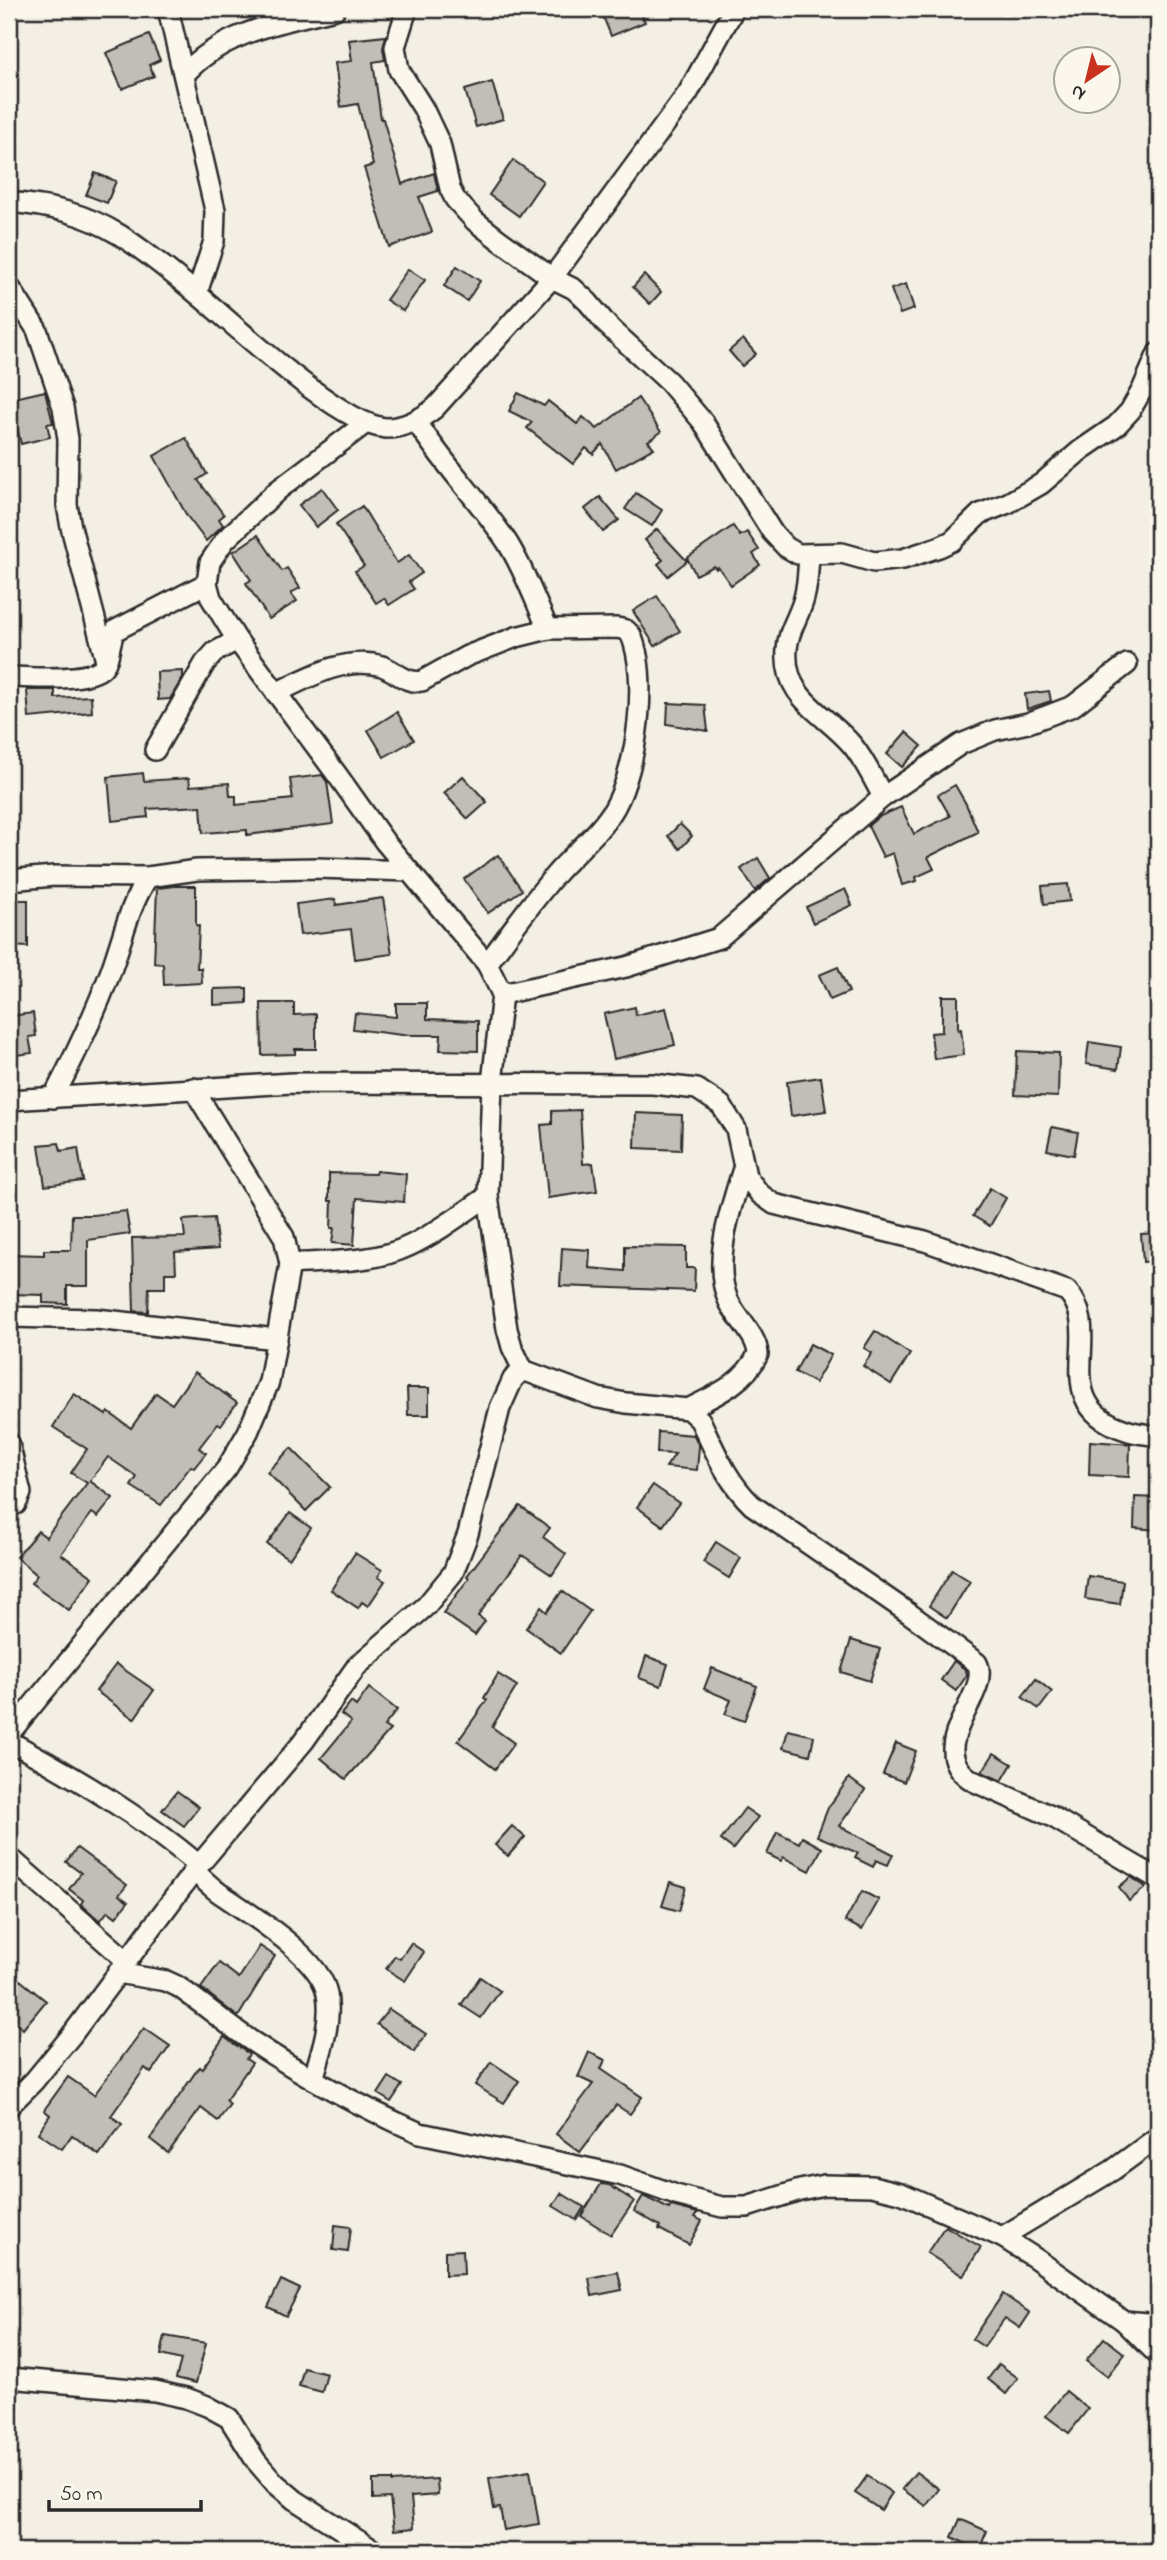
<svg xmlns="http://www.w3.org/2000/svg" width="1167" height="2560" font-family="'Indie Flower',sans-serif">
	<rect width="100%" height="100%" fill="#f3efe4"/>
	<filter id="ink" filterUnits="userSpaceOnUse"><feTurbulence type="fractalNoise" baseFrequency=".0143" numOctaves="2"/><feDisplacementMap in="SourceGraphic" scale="14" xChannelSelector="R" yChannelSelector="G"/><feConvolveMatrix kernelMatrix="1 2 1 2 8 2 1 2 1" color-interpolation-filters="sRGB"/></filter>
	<g filter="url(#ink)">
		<!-- building -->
		<g fill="#c0beb6" stroke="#2b2b2b" stroke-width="2">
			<polygon points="600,9 639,9 645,22 611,36"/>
			<polygon points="149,35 160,60 149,65 154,76 122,89 106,53"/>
			<polygon points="386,36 383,48 385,60 373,62 381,119 383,119 402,184 434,173 438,191 419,197 432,232 389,247 364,168 373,165 358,104 341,107 335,63 352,61 349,40"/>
			<polygon points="492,82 503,119 476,127 465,90"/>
			<polygon points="513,160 543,181 519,216 489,195"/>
			<polygon points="95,173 116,181 107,203 86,195"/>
			<polygon points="457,266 480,281 467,301 444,286"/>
			<polygon points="408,269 425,280 403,311 386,300"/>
			<polygon points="644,275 661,292 650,304 633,287"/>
			<polygon points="906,284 914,309 900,314 891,289"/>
			<polygon points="743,339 756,354 742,366 729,351"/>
			<polygon points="45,391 53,423 47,424 50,437 21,444 10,399"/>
			<polygon points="518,393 544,406 548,401 577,424 583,417 597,429 638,398 661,432 648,441 654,448 616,469 602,444 593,454 586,448 573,464 527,428 532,422 509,411"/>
			<polygon points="186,438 207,474 198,480 224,515 219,519 223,525 206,541 187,516 154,456"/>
			<polygon points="322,488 338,510 316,527 299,505"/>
			<polygon points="636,493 662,510 652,526 625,509"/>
			<polygon points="600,497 619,520 603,532 585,509"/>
			<polygon points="362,506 397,563 409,555 422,573 409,582 414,589 389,605 384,598 376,603 355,571 364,566 336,524"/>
			<polygon points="733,526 740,536 747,532 759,550 753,554 760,565 731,585 718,567 716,569 714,566 696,575 687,558"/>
			<polygon points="657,529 687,561 668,576 658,564 663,560 645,540"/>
			<polygon points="258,535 282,571 287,568 300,588 291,593 297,601 269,619 246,583 251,580 233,552"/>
			<polygon points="657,596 680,631 655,646 633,611"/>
			<polygon points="183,671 183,677 170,699 158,700 157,672"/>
			<polygon points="27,690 55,690 55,698 91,696 92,712 29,718"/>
			<polygon points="1049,691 1051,701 1027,709 1025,694"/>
			<polygon points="668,703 705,705 708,731 667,724"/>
			<polygon points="397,712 414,740 384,757 368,730"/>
			<polygon points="906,732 922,746 902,767 887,754"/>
			<polygon points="143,773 144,781 189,778 190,786 229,783 230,796 236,796 236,805 293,799 290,779 322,775 327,782 333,824 247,835 247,830 203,833 201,806 147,809 148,817 112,821 108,777"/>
			<polygon points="463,776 487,802 468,819 444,793"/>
			<polygon points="955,785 966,804 978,832 928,857 934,869 916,877 917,881 902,885 893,853 883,857 868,826 878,817 901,807 914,834 950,816 938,795"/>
			<polygon points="680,824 692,836 680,849 668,836"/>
			<polygon points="498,855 522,890 488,913 464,879"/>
			<polygon points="758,858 770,878 755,891 741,869"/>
			<polygon points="1068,884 1070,901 1044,904 1042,886"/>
			<polygon points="175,886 196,886 196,925 199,926 197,968 201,968 202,983 164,985 163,964 154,963 157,888"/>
			<polygon points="845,889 852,905 813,923 806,907"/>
			<polygon points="383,898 392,954 355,959 351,929 300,935 296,904 335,899 336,905"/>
			<polygon points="9,900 28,900 28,947 9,946"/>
			<polygon points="838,967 849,992 830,1000 819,975"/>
			<polygon points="247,988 247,1003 214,1005 214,989"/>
			<polygon points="942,996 958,996 958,1030 961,1029 964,1055 934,1059 931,1033 942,1032"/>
			<polygon points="261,1003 294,1003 294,1015 316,1014 316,1049 295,1049 295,1054 262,1055"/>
			<polygon points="396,1003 427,1003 427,1019 478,1021 478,1051 440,1050 441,1035 402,1035 353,1029 355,1013 396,1017"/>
			<polygon points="635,1007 636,1015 666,1008 675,1045 614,1059 604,1014"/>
			<polygon points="33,1013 36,1036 29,1037 32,1053 9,1056 9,1016"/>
			<polygon points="1089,1042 1121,1047 1118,1069 1086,1064"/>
			<polygon points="1017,1051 1059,1053 1058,1097 1015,1095"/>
			<polygon points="821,1077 826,1111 791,1116 787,1082"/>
			<polygon points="580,1110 583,1164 593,1163 597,1191 548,1198 541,1125 552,1124 552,1111"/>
			<polygon points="636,1113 682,1115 681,1150 635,1148"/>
			<polygon points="1052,1127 1078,1132 1074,1155 1047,1150"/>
			<polygon points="59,1143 61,1151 78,1148 83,1181 45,1186 39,1145"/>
			<polygon points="376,1171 406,1174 404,1202 357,1198 354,1245 332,1243 334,1228 331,1228 332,1201 329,1201 329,1173 375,1174"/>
			<polygon points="990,1188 1006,1198 990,1226 973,1216"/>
			<polygon points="126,1211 130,1234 88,1240 88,1286 67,1286 67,1304 43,1303 43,1295 9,1294 9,1254 44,1255 44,1250 71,1250 72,1215 93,1215"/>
			<polygon points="214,1218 218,1249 175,1252 176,1273 165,1273 165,1288 149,1288 148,1312 134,1311 132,1238 185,1237 183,1220"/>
			<polygon points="1158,1233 1158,1261 1143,1262 1141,1234"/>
			<polygon points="625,1246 686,1247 686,1268 695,1268 694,1291 560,1286 562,1248 590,1250 589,1268 625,1271"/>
			<polygon points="875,1331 910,1354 891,1384 863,1366 872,1353 864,1348"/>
			<polygon points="810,1344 831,1355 815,1383 795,1372"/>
			<polygon points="195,1372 237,1403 221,1425 218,1423 199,1448 206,1453 194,1468 191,1466 161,1505 131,1486 137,1477 108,1457 90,1481 113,1498 98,1517 92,1513 61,1554 93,1577 69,1610 31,1583 37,1575 16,1557 38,1531 46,1537 87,1483 71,1473 87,1449 53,1427 74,1394 106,1415 108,1412 131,1428 156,1393 172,1404"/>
			<polygon points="407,1388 429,1388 429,1415 408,1415"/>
			<polygon points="658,1432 694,1435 699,1446 697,1470 666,1467 675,1454 657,1453"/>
			<polygon points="1090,1441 1130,1444 1129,1477 1089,1475"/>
			<polygon points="291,1448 330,1487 306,1511 267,1472"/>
			<polygon points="653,1485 679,1503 663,1526 637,1507"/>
			<polygon points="1135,1497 1158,1498 1158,1530 1134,1528"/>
			<polygon points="520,1506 550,1528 543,1537 566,1554 552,1575 522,1555 478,1616 485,1621 475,1635 443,1613 469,1578 467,1576"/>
			<polygon points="290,1513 311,1528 289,1559 267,1544"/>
			<polygon points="716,1542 741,1558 729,1578 703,1562"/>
			<polygon points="355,1553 382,1570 378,1577 385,1581 368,1606 362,1602 358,1608 331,1590"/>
			<polygon points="952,1570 970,1581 947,1618 929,1606"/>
			<polygon points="1088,1576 1123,1581 1120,1604 1085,1599"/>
			<polygon points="562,1591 590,1611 561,1653 526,1628 541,1607 547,1612"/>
			<polygon points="851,1640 880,1649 870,1681 841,1672"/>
			<polygon points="646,1656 668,1664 661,1686 639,1678"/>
			<polygon points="954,1661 966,1670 967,1675 956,1691 941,1680"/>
			<polygon points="116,1664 154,1690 134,1719 96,1691"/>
			<polygon points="712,1668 757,1686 744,1721 725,1714 731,1700 704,1689"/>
			<polygon points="498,1674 517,1686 492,1727 514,1743 495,1769 458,1741 487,1700 484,1698"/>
			<polygon points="1036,1679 1052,1692 1039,1709 1022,1697"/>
			<polygon points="369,1688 397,1710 384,1726 390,1730 346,1779 321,1758 351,1722 341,1714 351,1702 356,1706"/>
			<polygon points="788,1730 814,1736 810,1755 783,1748"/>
			<polygon points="896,1743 916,1751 904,1782 883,1774"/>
			<polygon points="994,1753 1012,1764 1002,1781 982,1772"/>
			<polygon points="849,1778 865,1790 839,1826 893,1854 888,1865 876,1860 873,1867 855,1858 858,1853 817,1836 828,1808"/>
			<polygon points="177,1791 199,1807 184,1826 162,1810"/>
			<polygon points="745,1808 758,1817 733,1849 721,1840"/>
			<polygon points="512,1826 525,1837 508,1856 495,1845"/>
			<polygon points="777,1832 799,1843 802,1837 822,1848 810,1871 783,1857 781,1861 767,1854"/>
			<polygon points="77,1848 127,1885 119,1895 128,1902 116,1917 108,1911 100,1921 81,1904 83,1900 69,1889 81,1873 66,1862"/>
			<polygon points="1131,1877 1146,1887 1129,1901 1119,1887"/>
			<polygon points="670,1882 686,1887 679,1911 662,1906"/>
			<polygon points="862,1891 879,1900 862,1930 845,1921"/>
			<polygon points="411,1943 424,1952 405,1981 386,1969 395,1956 400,1959"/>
			<polygon points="260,1946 275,1956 238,2017 201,1988 219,1963 239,1978"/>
			<polygon points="480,1977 500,1991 481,2018 461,2005"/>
			<polygon points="20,1980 46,2001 23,2029 9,2017 9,1993"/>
			<polygon points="389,2009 426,2034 414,2052 377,2024"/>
			<polygon points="144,2028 170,2046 151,2073 145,2068 111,2116 122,2124 99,2155 72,2135 62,2149 38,2133 50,2115 44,2110 68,2077 94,2095"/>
			<polygon points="224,2037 249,2054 246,2059 252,2063 226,2100 230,2104 218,2121 201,2108 168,2153 150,2139 199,2067 202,2069"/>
			<polygon points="589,2052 605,2060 601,2069 642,2097 630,2114 616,2105 580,2152 556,2134 593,2084 578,2077"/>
			<polygon points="491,2062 519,2081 504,2103 475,2085"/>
			<polygon points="389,2077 402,2085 391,2102 378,2094"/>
			<polygon points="601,2184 609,2185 634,2201 611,2235 581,2216"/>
			<polygon points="561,2193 584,2207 576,2220 553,2206"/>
			<polygon points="643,2196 669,2209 671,2206 698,2213 695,2217 702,2221 689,2245 659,2229 660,2226 634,2211"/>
			<polygon points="335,2225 351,2227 348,2252 333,2250"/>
			<polygon points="945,2226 981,2247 963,2276 927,2253"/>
			<polygon points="463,2250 464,2274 445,2275 445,2251"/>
			<polygon points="618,2272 622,2290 592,2296 589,2278"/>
			<polygon points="281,2280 300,2289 286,2316 268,2307"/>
			<polygon points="1003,2294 1030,2313 1020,2328 1005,2318 984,2347 972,2339"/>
			<polygon points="165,2336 206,2343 196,2383 176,2378 181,2360 161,2355"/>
			<polygon points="1104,2338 1125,2354 1107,2377 1086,2361"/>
			<polygon points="999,2364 1018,2378 1006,2394 988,2379"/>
			<polygon points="304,2368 327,2374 322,2392 299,2386"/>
			<polygon points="1066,2391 1088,2409 1069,2433 1046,2416"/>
			<polygon points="530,2471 539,2524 504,2530 500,2508 494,2509 489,2478"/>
			<polygon points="916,2472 939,2489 926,2506 902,2489"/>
			<polygon points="867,2476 892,2493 881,2510 855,2493"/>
			<polygon points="437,2479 438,2495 411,2497 414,2528 394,2530 390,2498 373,2499 373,2480 392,2480 392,2482"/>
			<polygon points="960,2519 987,2531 979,2550 952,2537"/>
		</g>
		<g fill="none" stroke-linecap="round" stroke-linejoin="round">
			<!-- minor casing -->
			<g stroke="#2b2b2b" stroke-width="24">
				<g id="minor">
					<polyline points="168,9 215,210 214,241 197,293"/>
					<polyline points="407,9 395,47 399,70 423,108 440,144 450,189 455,199 475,221 498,239 552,278 574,289 588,302 608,326 669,382 703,422 772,532 786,547 798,554 842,553 874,562 903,559 939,547 952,541 980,514 1008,503 1041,484 1081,450 1116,426 1130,411 1142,390 1158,353"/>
					<path d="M184 75C221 32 282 22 335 9"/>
					<path d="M9 202C51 206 84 213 120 235 147 252 172 273 196 293 235 325 340 425 386 428 405 428 421 419 435 408L552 278 688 93 734 9"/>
					<polyline points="9,286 37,330 63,407 68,439 67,505 71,527 106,661"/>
					<path d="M416 421C443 464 479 500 507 542 524 569 535 600 548 629"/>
					<polyline points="366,423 278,490 225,540 210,562 207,583 211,598 237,640 338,776 385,842 487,964 502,994 492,1083 488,1196 507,1329 512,1347 523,1370"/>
					<path d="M809 555C808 569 808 584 804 598 800 615 788 630 787 649 783 700 825 712 853 746 865 761 874 780 883 797"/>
					<path d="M9 677C30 677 88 683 103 667 111 658 108 641 116 630L207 583"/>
					<path d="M276 693C307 678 346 655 382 666 396 671 406 684 422 681L467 656 516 637 548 629 617 628 626 630 631 635C649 677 637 767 615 807 601 832 574 853 555 875 531 903 509 934 487 964"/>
					<polyline points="155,750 205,663 215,652 237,640"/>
					<polyline points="9,880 54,876 148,877 197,870 317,868 409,871"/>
					<polyline points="502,994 626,967 719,938 883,797 961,744 995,730 1028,723 1073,706 1127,664"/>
					<path d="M53 1098C74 1058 93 1018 109 976 122 942 128 907 148 877"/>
					<path d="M9 1100 292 1083 653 1084 697 1089 721 1105 736 1129 746 1176 760 1194 774 1204 925 1241 1067 1291C1107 1333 1044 1404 1126 1430 1136 1434 1148 1434 1158 1436"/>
					<path d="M290 1264C329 1261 374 1263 409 1246 437 1233 463 1213 488 1196"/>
					<polyline points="9,1317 96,1319 277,1339"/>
					<path d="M688 1409C714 1396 745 1383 758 1354 757 1336 737 1318 729 1302 711 1264 731 1207 743 1169"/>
					<polyline points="9,1443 21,1493 16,1504 9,1506"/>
					<polyline points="9,1734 227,1468 248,1432 269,1382 290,1264 284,1237 193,1088"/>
					<path d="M9 1741C77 1778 139 1815 199 1865"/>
					<polyline points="9,1857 126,1960"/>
					<path d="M194 1871C202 1878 210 1886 218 1892 248 1913 321 1957 327 1994 332 2022 321 2053 313 2079"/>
					<path d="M117 1973 166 1981 177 1986C202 2003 225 2023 250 2040 304 2076 361 2107 420 2133L620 2175 676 2195 722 2207H747L800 2190 824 2185 872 2186 901 2193 1002 2237 1035 2258 1124 2321 1158 2355"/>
					<path d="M9 2106 34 2081 71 2036 194 1871 304 1741 357 1666 426 1606 453 1573 468 1534 500 1408 513 1379 523 1370 598 1398 626 1403 688 1409 700 1420C715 1451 727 1481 752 1505L910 1614 977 1663C993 1694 919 1748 973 1781L1051 1816 1158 1879"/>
					<polyline points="1002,2237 1113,2170 1158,2137"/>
					<polyline points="1124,2321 1158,2324"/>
					<polyline points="9,2378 155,2391 186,2398 207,2406 229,2418 256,2461 275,2483 295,2500 375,2551"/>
				</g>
			</g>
			<!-- minor -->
			<use href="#minor" stroke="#fbf7ec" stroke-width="19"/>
		</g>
	</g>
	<!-- margin -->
	<rect width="1167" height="2560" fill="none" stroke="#fbf7ec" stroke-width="35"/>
	<rect x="18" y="18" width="1132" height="2525" fill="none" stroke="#2b2b2b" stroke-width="2.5" filter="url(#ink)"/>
	<!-- north arrow -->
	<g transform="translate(1087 80) rotate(215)"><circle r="33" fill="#fbf7ec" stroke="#a8a59f" stroke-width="2"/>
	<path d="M0-5L12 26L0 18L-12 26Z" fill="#c8321e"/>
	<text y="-10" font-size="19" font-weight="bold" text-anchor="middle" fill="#2b2b2b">N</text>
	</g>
	<!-- scale -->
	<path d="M49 2500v10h152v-10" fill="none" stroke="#2b2b2b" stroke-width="3.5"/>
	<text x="60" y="2500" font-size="21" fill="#2b2b2b" stroke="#fbf7ec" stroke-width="5" paint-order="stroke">50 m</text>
</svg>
